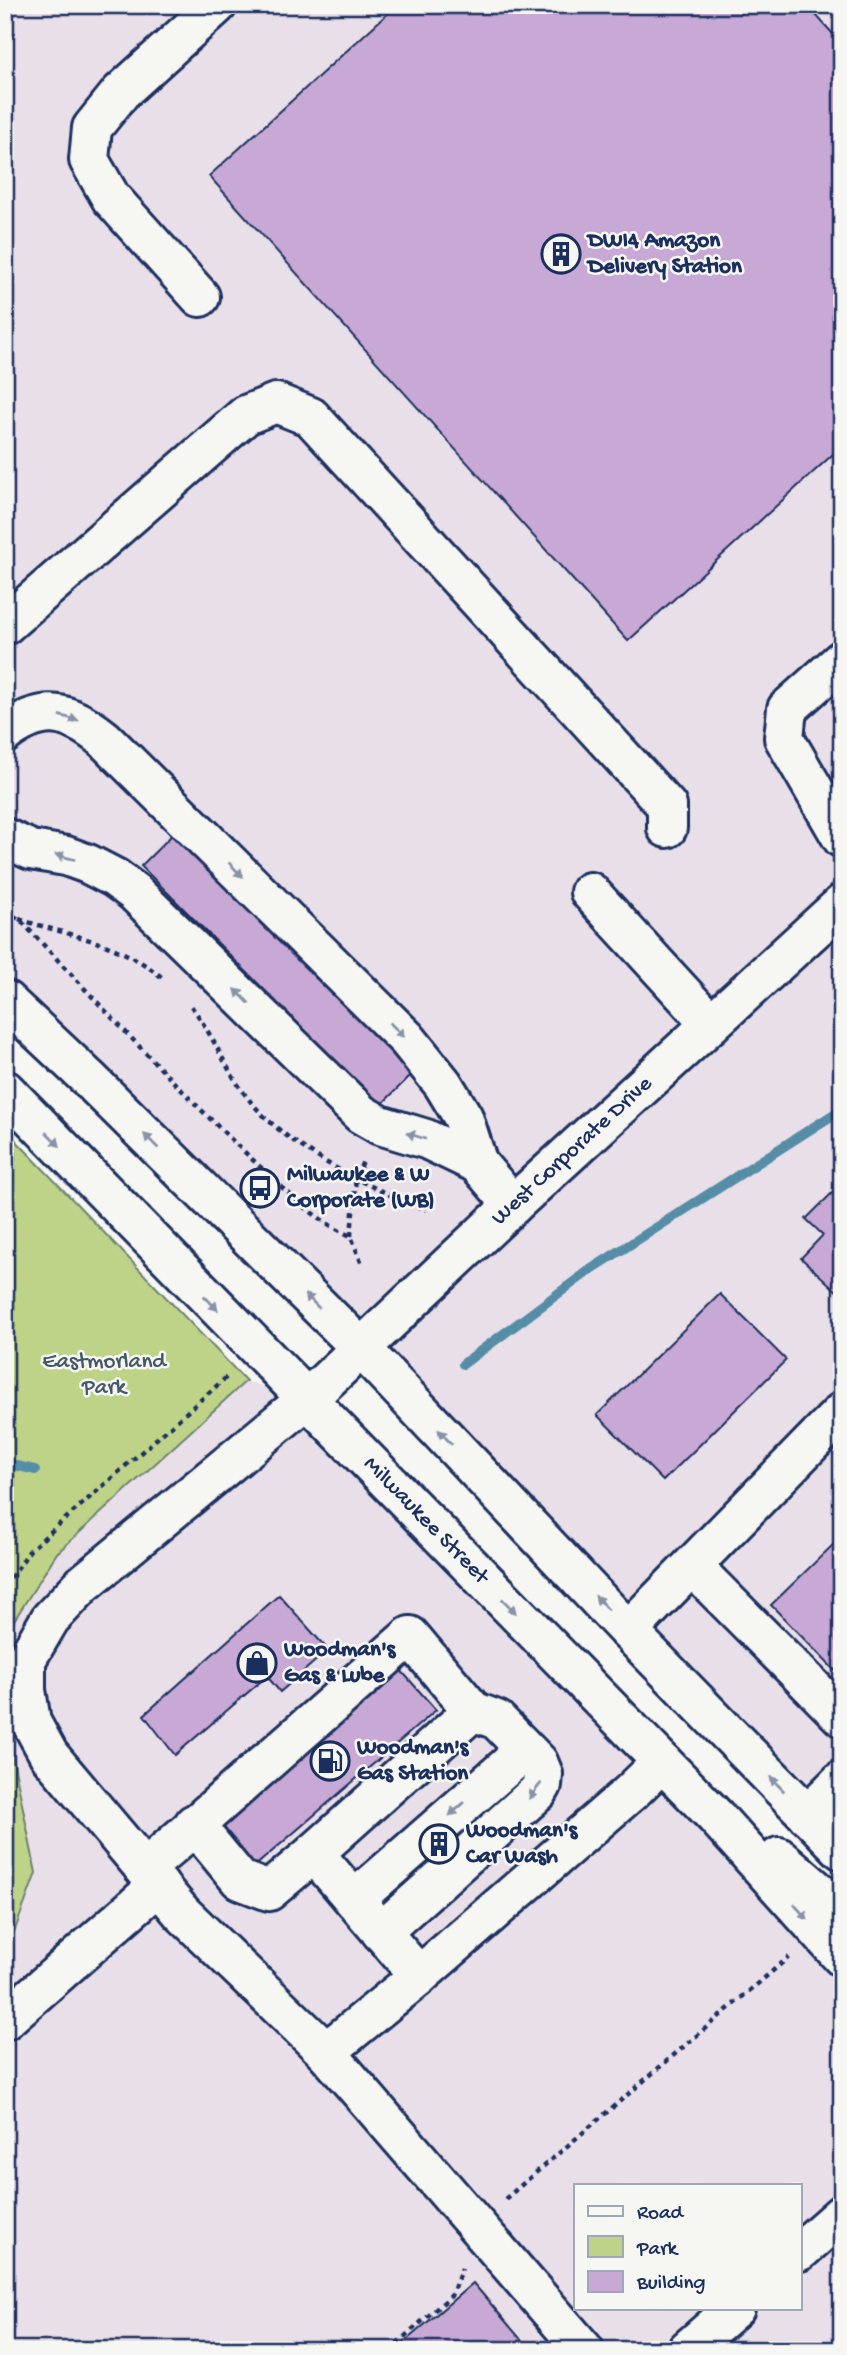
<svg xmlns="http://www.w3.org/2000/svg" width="847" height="2355" font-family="'Gochi Hand',sans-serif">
	<rect width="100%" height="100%" fill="#f6f6f2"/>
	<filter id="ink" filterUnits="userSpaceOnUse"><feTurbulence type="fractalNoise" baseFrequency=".0143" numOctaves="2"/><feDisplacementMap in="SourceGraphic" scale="14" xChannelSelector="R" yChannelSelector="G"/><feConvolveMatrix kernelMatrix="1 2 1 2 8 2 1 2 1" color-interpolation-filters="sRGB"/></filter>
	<g filter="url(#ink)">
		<!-- built -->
		<g fill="#e8dfe9" fill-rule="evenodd">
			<polygon points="5,5 842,5 842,1850 5,1000"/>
			<path d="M246 1381 306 1400 842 1965V2350H5V1941L13 1935 36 1873 5 1719 6 1633 57 1553ZM576 2185H800V2308H576Z"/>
		</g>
		<!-- green -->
		<polygon fill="#bed388" stroke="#6c8173" stroke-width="2" points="5,1129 246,1381 57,1553 6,1633 5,1719 36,1873 13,1935 5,1941"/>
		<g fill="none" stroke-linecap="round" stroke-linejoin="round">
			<!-- stream -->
			<g stroke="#558da6" stroke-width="10">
				<polyline points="463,1364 590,1270 842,1109"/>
				<polyline points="5,1463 35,1470"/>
			</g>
		</g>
		<!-- building -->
		<g fill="#c8a9d5" stroke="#1b2f5e" stroke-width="2">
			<polygon points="397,5 807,5 842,44 842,446 628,641 209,176"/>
			<polygon points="177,830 417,1069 380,1106 141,866"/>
			<polygon points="836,1189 842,1194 842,1296 801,1258 823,1235 806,1219"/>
			<polygon points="720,1294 786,1360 663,1481 597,1415"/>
			<polygon points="842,1536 842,1678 771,1605"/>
			<polygon points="279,1595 328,1650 280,1692 267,1676 175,1755 144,1715"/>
			<polygon points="398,1667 436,1710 254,1867 218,1821"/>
			<polygon points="473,2283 530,2350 395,2350"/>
		</g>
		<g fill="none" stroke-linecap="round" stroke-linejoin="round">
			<!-- minor casing -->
			<g stroke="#1b2f5e" stroke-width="44">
				<g id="minor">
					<polyline points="200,297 111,198 89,160 92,128 121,92 217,5"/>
					<polyline points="5,625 246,415 276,403 311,417 667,806 667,828"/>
					<polyline points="842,660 787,709 784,738 842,838"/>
					<path d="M5 733C44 704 69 711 104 739L407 1039 443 1084 463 1117 478 1164 513 1205"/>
					<polyline points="5,838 31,850 66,856 88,864 115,878 134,892 361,1114 380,1125 426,1139 478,1164"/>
					<polyline points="590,892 711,1024"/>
					<polyline points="5,1000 89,1079 361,1348 628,1631 842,1850"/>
					<path id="s1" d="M5 1090 715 1816 842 1957"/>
					<polyline points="692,1566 842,1717"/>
					<polyline points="628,1631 842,1412"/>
					<polyline points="807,1815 842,1780"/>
					<polyline points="194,1824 240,1880 269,1891 314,1853 419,1976"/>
					<polyline points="779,1857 842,1912"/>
					<polyline points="145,1869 410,1636 473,1711 314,1853"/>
					<polyline points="354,1900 513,1761 519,1743"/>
					<polyline points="381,1932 538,1792 542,1785 543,1774 538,1762 497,1720 473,1711"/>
					<polyline points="5,2020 159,1885"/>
					<polyline points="326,2052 419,1976 631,1792 662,1762"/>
					<polyline points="800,2251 842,2214"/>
					<path id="s2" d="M584 2350 326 2052 182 1913 49 1755 31 1722 26 1690V1660L50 1619 83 1584 306 1400 513 1205 842 904"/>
					<polyline points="687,2350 735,2308"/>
				</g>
			</g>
			<!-- path -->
			<g stroke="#1b2f5e" stroke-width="4.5" stroke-dasharray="5 5" stroke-linecap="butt">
				<path d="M5 911 19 919C96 1000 172 1084 254 1161 283 1188 315 1221 351 1236L363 1267"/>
				<path d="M19 919C72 937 120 941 165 980"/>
				<path d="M191 1006C213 1034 225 1069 247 1097 287 1149 366 1186 426 1210"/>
				<polyline points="351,1236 356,1177 364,1159"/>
				<polyline points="5,1586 30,1550 229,1375"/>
				<path d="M5 1795C13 1825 13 1860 5 1890"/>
				<polyline points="505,2199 789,1957"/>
				<polyline points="5,2341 13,2350"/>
				<polyline points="389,2350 451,2296 462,2268"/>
			</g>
			<!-- minor -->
			<use href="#minor" stroke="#f6f6f2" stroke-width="38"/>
		</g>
		<!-- one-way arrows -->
		<defs><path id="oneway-solid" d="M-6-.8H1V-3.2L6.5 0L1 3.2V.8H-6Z" transform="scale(1.75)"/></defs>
		<g fill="#8892a8">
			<use href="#oneway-solid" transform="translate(69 718) rotate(15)"/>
			<use href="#oneway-solid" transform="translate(65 857) rotate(-165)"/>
			<use href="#oneway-solid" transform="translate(236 870) rotate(45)"/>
			<use href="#oneway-solid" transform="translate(242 996) rotate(-135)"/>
			<use href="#oneway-solid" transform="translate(397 1030) rotate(45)"/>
			<use href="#oneway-solid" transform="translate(416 1136) rotate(-162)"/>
			<use href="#oneway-solid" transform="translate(53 1139) rotate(46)"/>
			<use href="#oneway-solid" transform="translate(151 1141) rotate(-135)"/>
			<use href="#oneway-solid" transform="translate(312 1301) rotate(-135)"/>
			<use href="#oneway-solid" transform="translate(211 1303) rotate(46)"/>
			<use href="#oneway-solid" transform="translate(445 1437) rotate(-133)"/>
			<use href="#oneway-solid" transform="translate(602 1603) rotate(-133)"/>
			<use href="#oneway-solid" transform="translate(509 1606) rotate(46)"/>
			<use href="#oneway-solid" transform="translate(777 1784) rotate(-134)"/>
			<use href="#oneway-solid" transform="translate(535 1791) rotate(127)"/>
			<use href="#oneway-solid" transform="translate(457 1809) rotate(139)"/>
			<use href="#oneway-solid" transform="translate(801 1912) rotate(48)"/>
		</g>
	</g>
	<!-- icons -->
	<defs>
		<g id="building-ring" transform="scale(2.0125)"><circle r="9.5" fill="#f6f6f2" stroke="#1b2f5e" stroke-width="1.5"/><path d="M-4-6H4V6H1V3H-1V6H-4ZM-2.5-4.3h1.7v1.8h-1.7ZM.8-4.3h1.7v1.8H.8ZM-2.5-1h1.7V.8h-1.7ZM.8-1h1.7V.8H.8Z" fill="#1b2f5e"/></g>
		<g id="bus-ring" transform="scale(2.0125)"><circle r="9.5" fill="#f6f6f2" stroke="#1b2f5e" stroke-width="1.5"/><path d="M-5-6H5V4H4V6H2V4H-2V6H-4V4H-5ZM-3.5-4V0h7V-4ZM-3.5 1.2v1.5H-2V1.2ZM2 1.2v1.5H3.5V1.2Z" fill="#1b2f5e"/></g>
		<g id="shop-ring" transform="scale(2.0125)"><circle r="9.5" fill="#f6f6f2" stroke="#1b2f5e" stroke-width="1.5"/><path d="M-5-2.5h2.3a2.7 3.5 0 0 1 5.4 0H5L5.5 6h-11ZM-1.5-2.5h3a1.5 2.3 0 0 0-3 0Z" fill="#1b2f5e"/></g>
		<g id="fuel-ring" transform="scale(2.0125)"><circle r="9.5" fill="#f6f6f2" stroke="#1b2f5e" stroke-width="1.5"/><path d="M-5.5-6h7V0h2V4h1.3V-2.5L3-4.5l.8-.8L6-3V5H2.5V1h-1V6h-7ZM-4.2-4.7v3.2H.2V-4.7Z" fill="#1b2f5e"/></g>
	</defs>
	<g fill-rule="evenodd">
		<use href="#building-ring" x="561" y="254"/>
		<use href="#bus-ring" x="260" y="1188"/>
		<use href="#shop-ring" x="257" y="1663"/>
		<use href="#fuel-ring" x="330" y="1761"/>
		<use href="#building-ring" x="439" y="1844"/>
	</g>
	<g text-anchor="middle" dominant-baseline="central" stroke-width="5" stroke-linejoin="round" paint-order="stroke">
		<!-- poi labels -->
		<g font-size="23" font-weight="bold" fill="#1b2f5e" stroke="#f6f6f2" text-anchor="start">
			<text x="588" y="241">DWI4 Amazon<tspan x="588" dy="26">Delivery Station</tspan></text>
			<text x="287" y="1175">Milwaukee &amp; W<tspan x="287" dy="26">Corporate (WB)</tspan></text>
			<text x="284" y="1650">Woodman's<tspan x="284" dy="26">Gas &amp; Lube</tspan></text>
			<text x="357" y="1748">Woodman's<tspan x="357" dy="26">Gas Station</tspan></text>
			<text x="466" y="1831">Woodman's<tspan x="466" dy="26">Car Wash</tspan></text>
		</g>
		<!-- street labels -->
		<g font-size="23" fill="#1b2f5e" stroke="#f6f6f2">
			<text stroke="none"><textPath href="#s2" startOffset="1650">West Corporate Drive</textPath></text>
			<text stroke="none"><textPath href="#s1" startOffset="602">Milwaukee Street</textPath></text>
		</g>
		<!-- park labels -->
		<g font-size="23" fill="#445868" stroke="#f6f6f2">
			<text x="104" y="1362">Eastmorland<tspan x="104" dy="26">Park</tspan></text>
		</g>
	</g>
	<!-- margin -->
	<rect width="847" height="2355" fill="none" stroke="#f6f6f2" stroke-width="28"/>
	<rect x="14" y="14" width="819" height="2327" fill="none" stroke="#1b2f5e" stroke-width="2.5" filter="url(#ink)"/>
	<!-- legend -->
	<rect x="574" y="2184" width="228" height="126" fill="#f6f6f2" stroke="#9ea6b7" stroke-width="2"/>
	<rect x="588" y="2206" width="35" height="10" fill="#f6f6f2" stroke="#9ea6b7" stroke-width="2"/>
	<text x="637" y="2218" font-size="21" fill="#1b2f5e">Road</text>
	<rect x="588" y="2236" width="35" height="21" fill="#bed388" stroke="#9ea6b7" stroke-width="2"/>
	<text x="637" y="2254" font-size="21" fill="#1b2f5e">Park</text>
	<rect x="588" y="2271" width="35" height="21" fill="#c8a9d5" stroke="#9ea6b7" stroke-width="2"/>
	<text x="637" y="2288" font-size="21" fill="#1b2f5e">Building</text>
</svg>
